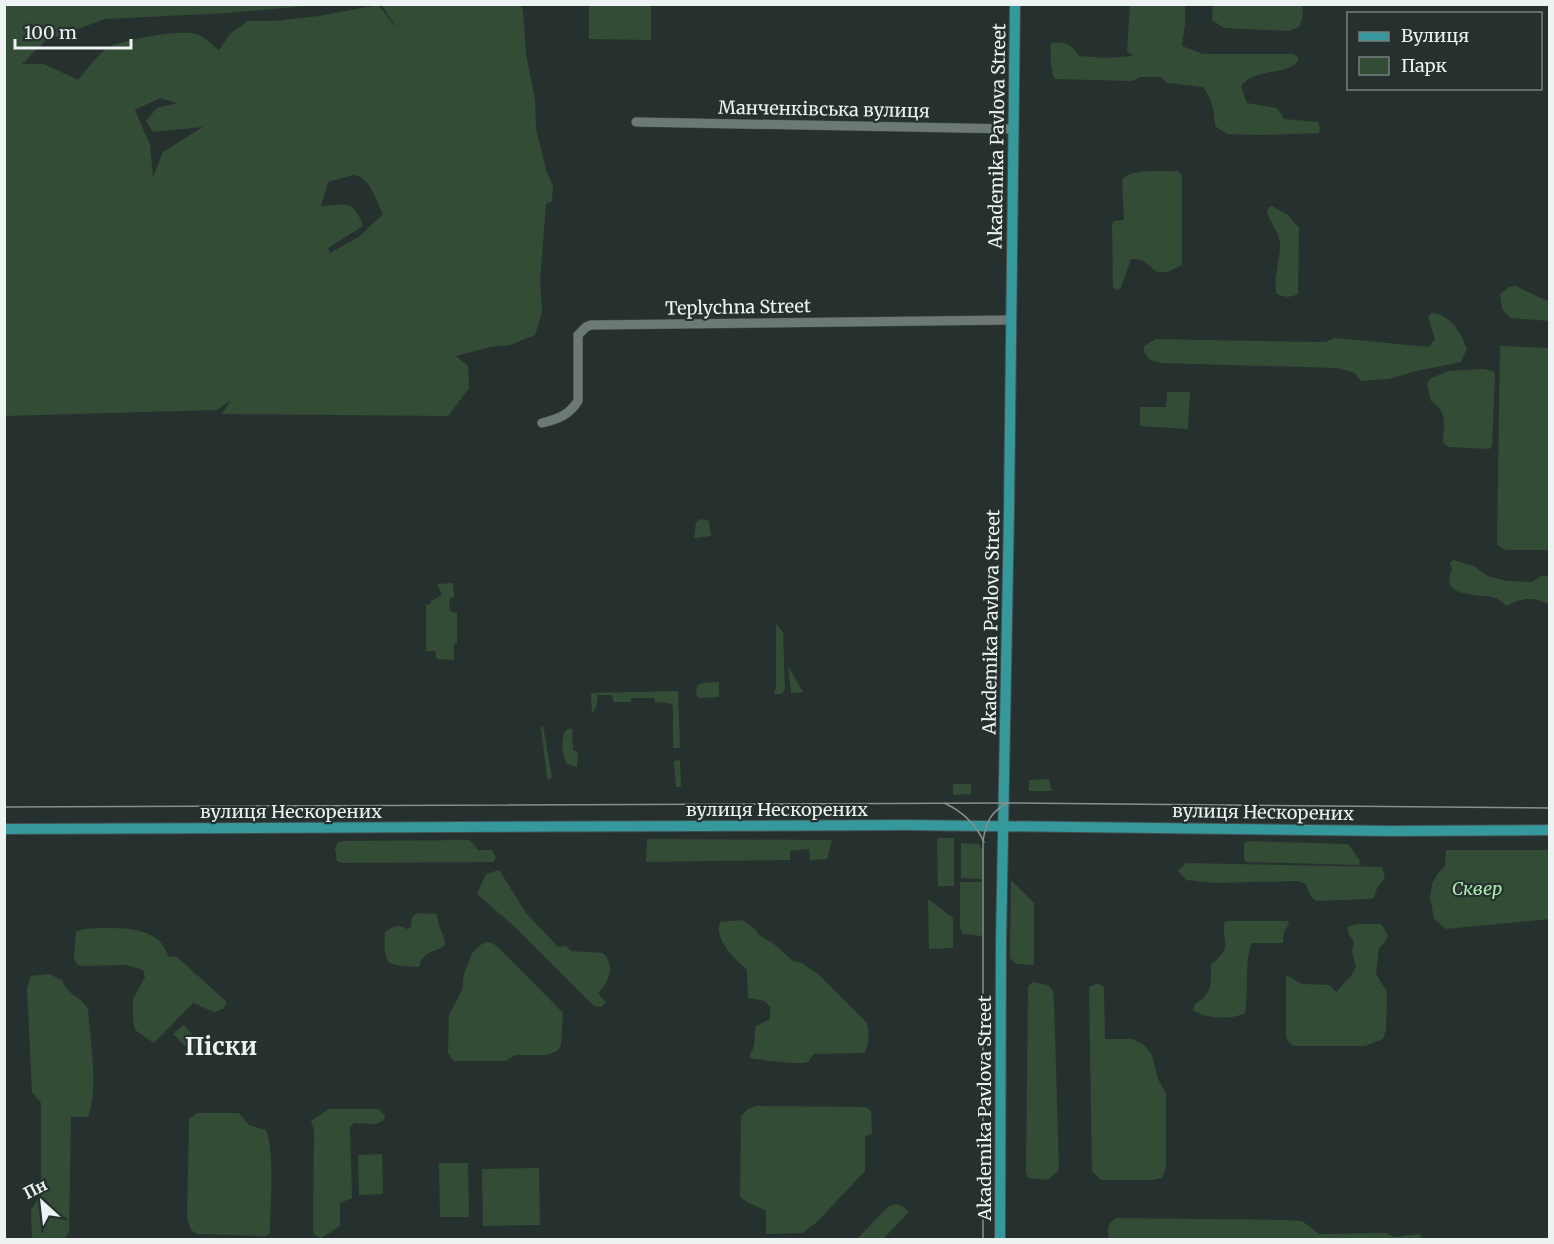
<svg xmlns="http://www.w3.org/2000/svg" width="1554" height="1244" font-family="Merriweather,serif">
	<rect width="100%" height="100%" fill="#26312f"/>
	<!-- green -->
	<g fill="#334c35" fill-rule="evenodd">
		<polygon points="1213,4 1302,5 1303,16 1299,27 1289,31 1224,28 1212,20"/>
		<path d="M4 5H317L228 13 105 19 45 41 22 64H44L78 80C87 69 95 58 106 49 118 40 181 29 196 34 204 36 212 45 219 50L230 34 248 21H274L319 16 378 5 397 29 382 5H520L523 10 526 54 535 100 536 128 546 170 553 186 552 201 546 204 540 281 542 312 535 335 510 345 490 347 456 356 468 366 469 388 448 416 222 414 231 400 217 410 5 416ZM160 98 177 103 157 108 146 121 153 132 203 127 163 152 153 177 150 145 135 110ZM353 175C370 176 376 201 383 214L360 236 330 253 328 248 363 226C353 198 346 205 321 206L328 182Z"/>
		<polygon points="589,5 651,5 651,40 589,39"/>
		<path d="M1130 5H1185V25L1182 46 1203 54H1294L1299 58C1292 77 1256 66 1241 86L1247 103 1277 108 1284 119 1318 122 1320 127 1319 133 1260 135 1227 134 1215 126C1214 111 1213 100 1203 87L1167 83 1161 77H1140L1132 81 1055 79C1049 68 1052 58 1050 46L1052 43C1066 41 1071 44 1079 56L1106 58 1133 56 1127 51Z"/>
		<path d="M1178 171 1182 176V265L1168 272H1157L1142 260 1131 259 1121 287 1118 290 1113 288 1112 224 1114 221 1123 220 1124 217 1122 180C1130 168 1164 172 1178 171Z"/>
		<path d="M1272 206 1288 215 1299 228 1298 294C1290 298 1284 297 1277 294 1272 284 1281 257 1280 243 1279 233 1270 222 1267 212L1268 208Z"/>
		<polygon points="1516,286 1549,302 1549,321 1510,318 1502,309 1500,294 1509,287"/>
		<path d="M1432 313C1450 314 1462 334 1467 349L1461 362 1416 371 1389 379 1361 381 1355 373 1337 368 1162 363 1150 360 1144 352V346L1156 339 1314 342H1325L1335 338 1429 347 1435 339 1428 317Z"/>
		<polygon points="1500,346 1549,348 1549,550 1506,550 1497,545"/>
		<path d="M1483 369 1493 371 1495 374 1492 446 1489 449 1449 447 1443 443C1444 425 1448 411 1431 401L1427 384 1431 378 1449 371Z"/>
		<polygon points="1167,392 1190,392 1188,429 1140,426 1140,407 1166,407"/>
		<polygon points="701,519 709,521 711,536 694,538 696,522"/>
		<path d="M1453 560 1474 566 1487 576 1507 581 1532 582 1541 576H1549V605C1536 597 1521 597 1507 606 1504 604 1499 599 1495 598 1480 593 1438 599 1452 570L1450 563Z"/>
		<polygon points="453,583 454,597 449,599 450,611 457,613 457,643 454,644 454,660 437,659 435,651 426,651 426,605 431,604 431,601 442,595 437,584"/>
		<polygon points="776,624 783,632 785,689 782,694 774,694 776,687"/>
		<polygon points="788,666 803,692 791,693"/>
		<polygon points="719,682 719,697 699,698 696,695 697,686 702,683"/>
		<polygon points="678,691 680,748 673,748 673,706 669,703 655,702 654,698 631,698 631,702 614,702 612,695 598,695 596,707 592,714 591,693"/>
		<polygon points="543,726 552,777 549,780 547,778 541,727"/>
		<path d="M572 728 573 750 578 752 577 767 567 764C562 756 560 738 566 730Z"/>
		<polygon points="680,760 681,787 676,787 674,761"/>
		<polygon points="1049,779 1052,791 1029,791 1029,780"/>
		<polygon points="953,784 971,784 971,794 953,795"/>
		<polygon points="937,838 954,838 954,886 938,886"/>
		<polygon points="647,839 832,840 827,859 810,860 809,849 790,851 790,860 646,862"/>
		<polygon points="470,840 478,850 492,850 496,857 493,862 342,863 337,861 335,848 338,842 343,841"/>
		<polygon points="1248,841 1348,844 1360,861 1359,865 1247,862 1244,859 1244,843"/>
		<polygon points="961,843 979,844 982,850 982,879 961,878"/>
		<polygon points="1446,850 1549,850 1549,919 1446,929 1434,919 1430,897 1432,884 1438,873 1445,866"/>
		<polygon points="1186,863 1382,867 1385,878 1377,888 1374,898 1369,899 1316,901 1310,895 1306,884 1297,881 1214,883 1186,880 1178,871"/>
		<path d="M499 870 526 913 558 947 566 946 571 951 603 953C616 966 609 982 598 993L606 1003 601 1007 594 1006 515 927 477 894 486 874Z"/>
		<polygon points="1011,880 1034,903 1034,965 1016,964 1010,958"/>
		<polygon points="960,882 982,882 982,936 963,934 960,928"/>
		<polygon points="928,899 953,918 953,948 929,949"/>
		<path d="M418 913 436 914C439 920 438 923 440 928 443 936 445 936 445 945 433 955 425 948 419 967 385 965 384 967 385 932 393 927 398 923 406 929L411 927 412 917Z"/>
		<path d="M742 920 754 928 759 935 774 944 793 961 802 963 819 975 867 1023C869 1034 870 1044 864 1053L814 1054C813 1055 808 1062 808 1062 802 1065 758 1060 750 1058 750 1052 753 1051 754 1045 755 1038 754 1032 756 1026L770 1019V1007L765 1001 748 998 747 970C735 959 714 940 720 922Z"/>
		<path d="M1227 921H1288L1289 924 1284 932 1283 943H1252C1244 958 1249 994 1245 1013 1232 1020 1205 1019 1193 1010L1195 1004C1213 993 1211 984 1211 964 1234 948 1222 943 1224 923Z"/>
		<polygon points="1356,924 1381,924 1388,935 1385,942 1379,948 1376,974 1387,992 1386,1029 1383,1039 1365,1046 1293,1046 1287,1040 1286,1036 1286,975 1302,984 1330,985 1336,992 1351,976 1356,967 1352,952 1354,942 1348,933 1348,927"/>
		<path d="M103 928C127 928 160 928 168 956L177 957 227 1002 223 1009 214 1012 193 1003 154 1043 135 1030 133 1021V999L145 977 143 970 127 965 82 966 77 964 74 958 76 932 83 929Z"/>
		<polygon points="488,942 494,944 501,950 563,1013 561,1046 557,1051 547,1055 515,1055 506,1061 454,1061 448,1053 449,1015 462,990 464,974 472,953 483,943"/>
		<path d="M49 974 62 980C67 995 79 995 88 1009 90 1040 99 1090 88 1117H71L69 1233 63 1239H32L31 1210 41 1194V1103L32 1092 27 988 31 976Z"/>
		<polygon points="1033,982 1048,985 1053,991 1054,1001 1059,1170 1048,1180 1028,1178 1026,1172 1028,993 1028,986"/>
		<polygon points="1096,984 1102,985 1104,988 1105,1039 1133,1039 1144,1045 1152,1055 1158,1079 1166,1094 1166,1168 1162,1178 1151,1180 1101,1180 1092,1171 1089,987"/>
		<polygon points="183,1025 204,1046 194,1055 173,1034"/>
		<polygon points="756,1106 866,1107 871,1111 872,1134 865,1136 865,1171 817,1222 802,1233 766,1234 766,1211 747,1202 740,1197 741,1116 748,1109"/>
		<polygon points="329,1109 378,1109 385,1115 384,1120 376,1124 354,1123 350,1127 352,1198 340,1203 340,1226 321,1238 314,1235 313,1226 314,1131 311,1121"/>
		<path d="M197 1113H239L249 1125 266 1130C275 1153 270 1206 270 1233L266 1236 197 1234 191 1230 187 1218 189 1119Z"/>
		<polygon points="382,1154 383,1194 359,1195 358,1155"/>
		<polygon points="439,1163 468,1163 469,1217 440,1217"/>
		<polygon points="539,1168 540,1225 483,1226 482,1169"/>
		<polygon points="896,1204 902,1206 909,1212 883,1239 857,1239 889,1206"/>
		<path d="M1116 1218 1287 1220 1302 1221 1319 1234 1385 1233 1395 1237 1419 1234 1423 1239H1109C1107 1229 1107 1224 1116 1218Z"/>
	</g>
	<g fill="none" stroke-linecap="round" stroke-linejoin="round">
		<!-- minor casing -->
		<g stroke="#434d4c" stroke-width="10">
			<g id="minor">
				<polyline points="636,122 1012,129"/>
				<path d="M542 423C558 419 569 415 578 401V335L586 327 591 325 1011 320"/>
			</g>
		</g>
		<!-- major casing -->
		<g stroke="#434d4c" stroke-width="12">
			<g id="major">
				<polyline points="4,829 906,825 1392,831 1550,830"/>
				<polyline points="1000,1240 1001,942 1009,510 1015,4"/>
			</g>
		</g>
		<!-- minor -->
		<use href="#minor" stroke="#6c7977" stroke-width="9"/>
		<!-- major -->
		<use href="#major" stroke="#34989c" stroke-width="10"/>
		<!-- tram -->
		<g stroke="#87908f" stroke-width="1.5">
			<path d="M944 803C962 811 976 825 984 842"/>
			<polyline points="4,807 1009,803 1550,808"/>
			<path d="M983 1240V841C986 822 991 811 1008 803"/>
		</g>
	</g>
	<g text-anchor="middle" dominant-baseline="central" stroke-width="4.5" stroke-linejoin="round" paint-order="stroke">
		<!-- street labels -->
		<g font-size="18" fill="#ecf3f2" stroke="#26312f">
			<text transform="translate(824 109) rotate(1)">Манченківська вулиця</text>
			<text transform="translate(997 136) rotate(-89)">Akademika Pavlova Street</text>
			<text transform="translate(738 307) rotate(-1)">Teplychna Street</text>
			<text transform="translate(991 622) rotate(-89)">Akademika Pavlova Street</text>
			<text x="777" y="809">вулиця Нескорених</text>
			<text x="291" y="811">вулиця Нескорених</text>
			<text transform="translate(1263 812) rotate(1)">вулиця Нескорених</text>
			<text transform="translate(984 1108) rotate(-90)">Akademika Pavlova Street</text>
		</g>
		<!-- park labels -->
		<g font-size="18" font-style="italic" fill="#a9ecad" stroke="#26312f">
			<text x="1477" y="888">Сквер</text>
		</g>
		<!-- district labels -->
		<g font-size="24" font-weight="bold" fill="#ecf3f2" stroke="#26312f">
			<text x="221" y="1046">Піски</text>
		</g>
	</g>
	<!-- border -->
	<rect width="1554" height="1244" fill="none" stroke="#ecf3f2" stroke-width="12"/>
	<!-- legend -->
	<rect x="1347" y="12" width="195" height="78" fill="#26312f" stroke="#757f7d" stroke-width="1.5"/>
	<rect x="1359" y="32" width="30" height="9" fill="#34989c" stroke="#757f7d" stroke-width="1.5"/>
	<text x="1401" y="42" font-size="18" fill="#ecf3f2">Вулиця</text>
	<rect x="1359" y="57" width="30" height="18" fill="#334c35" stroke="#757f7d" stroke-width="1.5"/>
	<text x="1401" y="72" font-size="18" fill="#ecf3f2">Парк</text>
	<!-- north arrow -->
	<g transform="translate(42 1202) rotate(333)" stroke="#26312f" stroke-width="4.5" paint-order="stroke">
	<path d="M0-4.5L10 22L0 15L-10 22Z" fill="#ecf3f2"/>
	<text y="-9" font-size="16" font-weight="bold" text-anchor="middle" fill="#ecf3f2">Пн</text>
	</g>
	<!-- scale -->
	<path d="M15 39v9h116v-9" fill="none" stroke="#ecf3f2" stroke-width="3"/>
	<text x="24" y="39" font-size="18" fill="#ecf3f2" stroke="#26312f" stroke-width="4.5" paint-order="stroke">100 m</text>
</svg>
